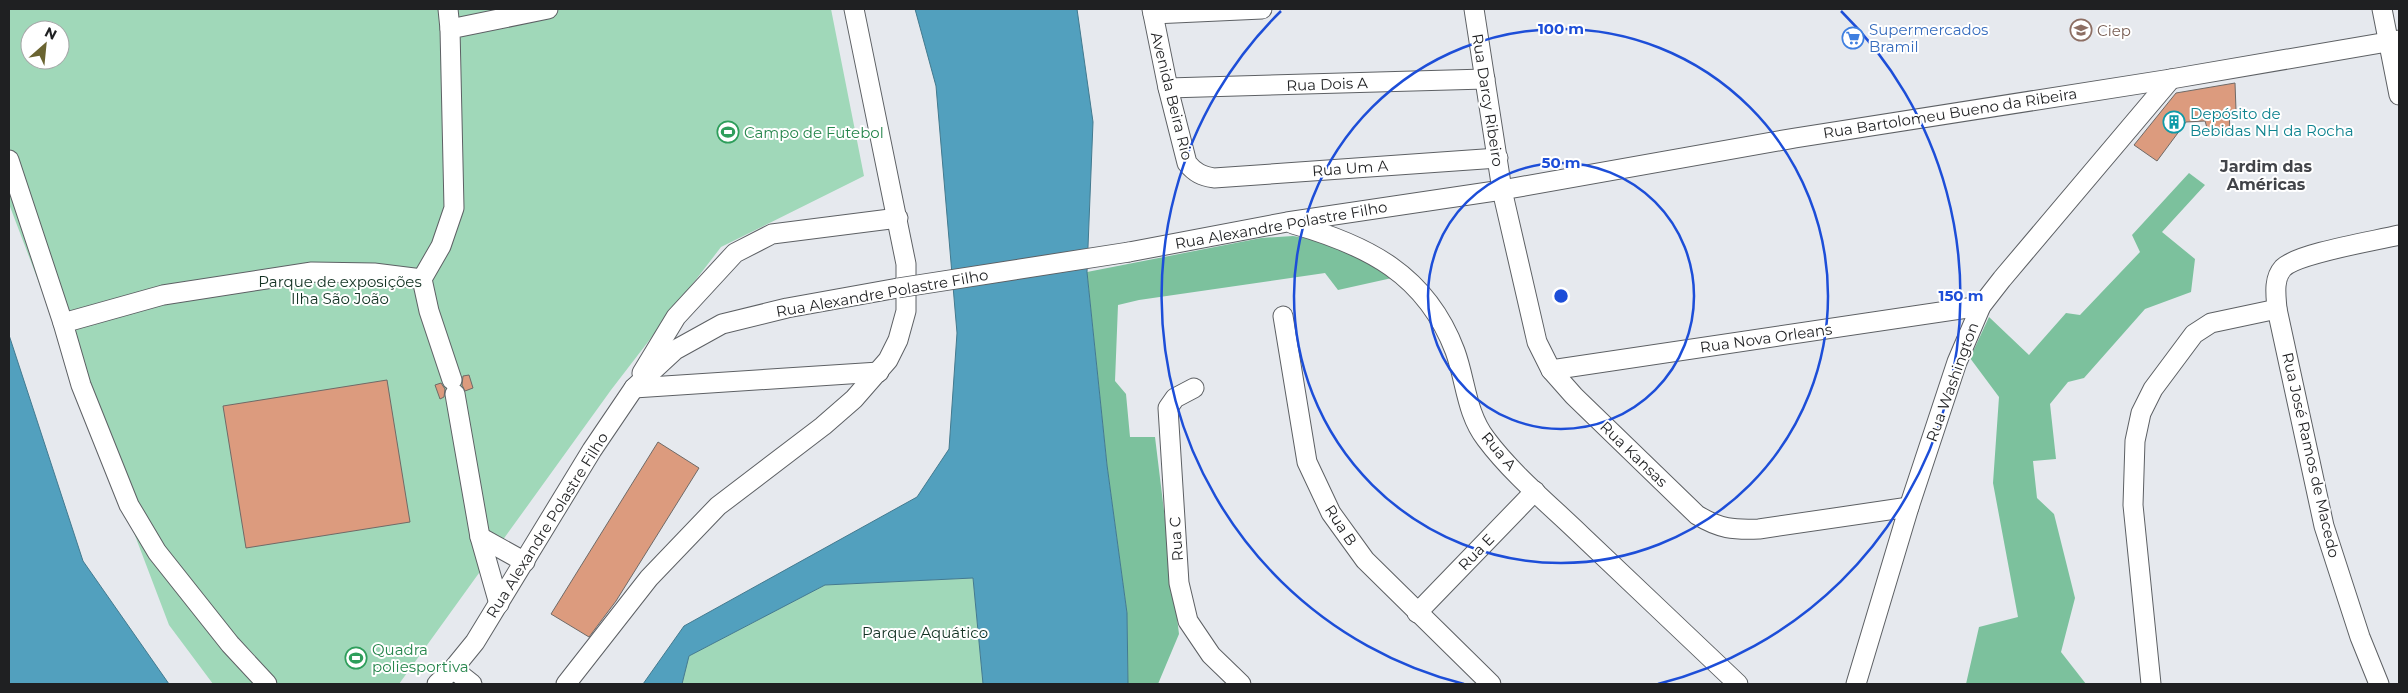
<svg xmlns="http://www.w3.org/2000/svg" width="2408" height="693" font-family="Montserrat,sans-serif">
	<rect width="100%" height="100%" fill="#e6e9ee"/>
	<!-- green -->
	<g fill="#a0d8b9" fill-rule="evenodd">
		<path d="M9 9H831L864 176 721 247 611 390 399 684H213L169 625 9 204ZM30 30H60V60H30Z"/>
		<polygon points="973,578 983,684 682,684 689,656 825,585"/>
	</g>
	<!-- forest -->
	<g fill="#7cc19d">
		<polygon points="2189,173 2205,185 2162,232 2195,259 2191,292 2145,309 2084,378 2068,382 2050,404 2056,459 2033,461 2037,498 2054,514 2075,598 2061,652 2086,684 1966,684 1979,627 2018,617 1993,483 1999,397 1970,358 1989,317 2029,355 2066,313 2080,315 2140,252 2132,235"/>
		<polygon points="1293,236 1323,241 1363,256 1392,278 1338,290 1325,273 1139,300 1118,305 1115,381 1126,394 1130,437 1155,437 1179,634 1158,684 1128,684 1127,613 1107,465 1087,272 1261,238"/>
	</g>
	<!-- water -->
	<g fill="#52a0be" stroke="#437a8f">
		<polygon points="915,9 1077,9 1093,122 1087,272 1107,465 1127,613 1128,684 983,684 973,578 825,585 689,656 682,684 643,684 684,626 917,497 949,449 957,333 936,86"/>
		<polygon points="9,335 83,561 169,684 9,684"/>
	</g>
	<!-- building -->
	<g fill="#dc9b7e" stroke="#6f6a67">
		<polygon points="2235,83 2236,110 2229,111 2230,131 2208,131 2205,121 2186,122 2157,161 2134,145 2176,93"/>
		<polygon points="469,375 473,388 465,391 462,385 463,376"/>
		<polygon points="387,380 410,522 246,548 223,406"/>
		<polygon points="441,383 445,389 444,397 440,399 435,385"/>
		<polygon points="658,442 699,468 616,601 589,637 551,614"/>
	</g>
	<g fill="none" stroke-linecap="round" stroke-linejoin="round">
		<!-- minor casing -->
		<g stroke="#5d6064" stroke-width="21">
			<g id="minor">
				<polyline points="448,9 450,29"/>
				<path d="M1152 9 1168 88 1187 163C1195 173 1202 176 1214 178L1498 158"/>
				<path d="M1474 9 1502 190 1537 342 1551 370 1574 396 1697 515C1720 529 1733 530 1759 529L1909 507"/>
				<polyline points="2382,9 2399,95"/>
				<polyline points="1153,14 1262,9"/>
				<polyline points="1168,88 1485,79"/>
				<polyline points="9,160 63,323 81,385 129,505 157,552 230,644 267,684"/>
				<path d="M1293 224C1367 245 1426 274 1455 351 1466 381 1466 413 1486 439 1513 475 1550 505 1582 536 1634 585 1686 635 1738 684"/>
				<polyline points="1129,252 1287,222 1502,190 1795,138 2171,79 2399,40"/>
				<polyline points="422,279 441,246 454,208 450,29 548,9"/>
				<polyline points="1283,316 1307,462 1331,513 1365,560 1491,684"/>
				<polyline points="63,323 163,295 312,272 374,273 422,279 429,311 452,380"/>
				<polyline points="1551,370 1981,306"/>
				<polyline points="642,373 676,317 735,253 772,234 898,218"/>
				<polyline points="634,388 879,372"/>
				<polyline points="1194,388 1175,398 1168,408 1179,583 1188,621 1211,655 1241,684"/>
				<polyline points="455,394 480,537 499,604"/>
				<polyline points="480,537 525,562"/>
				<polyline points="1417,613 1535,491"/>
				<polyline points="453,669 472,684"/>
				<polyline points="437,684 453,669 475,642 592,450 634,388 675,350 722,324 787,308 898,288"/>
				<polyline points="566,684 649,578 718,506 823,426 854,399 888,360 898,340 906,311 906,264 854,9"/>
				<polyline points="1856,684 1909,507 1957,362 1981,306 2002,279 2171,79"/>
				<polyline points="2151,684 2133,505 2135,441 2141,413 2153,389 2194,334 2211,323 2277,309"/>
				<path d="M2379 684 2360 637 2324 526 2277 309C2276 296 2273 279 2283 268 2298 253 2375 241 2399 235"/>
			</g>
		</g>
		<!-- minor -->
		<use href="#minor" stroke="#fff" stroke-width="19"/>
		<!-- minor-bridge casing -->
		<g stroke="#5d6064" stroke-width="21" stroke-linecap="butt">
			<polyline id="minor-bridge" points="898,288 1129,252"/>
		</g>
		<!-- minor-bridge -->
		<use href="#minor-bridge" stroke="#fff" stroke-width="19"/>
	</g>
	<!-- distance rings -->
	<g fill="none" stroke="#1d4ed8" stroke-width="2.5">
		<circle cx="1561" cy="296" r="133"/>
		<circle cx="1561" cy="296" r="267"/>
		<path d="M1464 684A400 400 0 0 1 1281 11M1841 11A400 400 0 0 1 1658 684"/>
	</g>
	<!-- icons -->
	<defs>
		<g id="school-ring" transform="scale(1.125)"><circle r="9.5" fill="#fff" stroke="#8d6e63" stroke-width="1.5"/><path d="M0-5L7-2L0 1L-7-2ZM-4 1L0 2.5L4 1V4Q0 6-4 4Z" fill="#8d6e63"/></g>
		<g id="supermarket-ring" transform="scale(1.125)"><circle r="9.5" fill="#fff" stroke="#3f7fe0" stroke-width="1.5"/><path d="M-6-5.5h2.5l.6 2H6L4.5 2H-2.5L-4.4-4H-6ZM-1.5 3.2a1.3 1.3 0 1 0 .1 0ZM3 3.2a1.3 1.3 0 1 0 .1 0Z" fill="#3f7fe0"/></g>
		<g id="building-ring" transform="scale(1.125)"><circle r="9.5" fill="#fff" stroke="#0f9aa8" stroke-width="1.5"/><path d="M-4-6H4V6H1V3H-1V6H-4ZM-2.5-4.3h1.7v1.8h-1.7ZM.8-4.3h1.7v1.8H.8ZM-2.5-1h1.7V.8h-1.7ZM.8-1h1.7V.8H.8Z" fill="#0f9aa8"/></g>
		<g id="stadium-ring" transform="scale(1.125)"><circle r="9.5" fill="#fff" stroke="#2e9e5b" stroke-width="1.5"/><path d="M0-5a6.5 5 0 1 0 0 10a6.5 5 0 1 0 0-10ZM-3.5-1.8h7v3.6h-7Z" fill="#2e9e5b"/></g>
	</defs>
	<g fill-rule="evenodd">
		<use href="#school-ring" x="2081" y="30"/>
		<use href="#supermarket-ring" x="1853" y="38"/>
		<use href="#building-ring" x="2174" y="122"/>
		<use href="#stadium-ring" x="728" y="132"/>
		<use href="#stadium-ring" x="356" y="658"/>
	</g>
	<g text-anchor="middle" dominant-baseline="central" stroke-width="4" stroke-linejoin="round" paint-order="stroke">
		<!-- shop labels -->
		<g font-size="15" fill="#366cbe" stroke="#fff" text-anchor="start">
			<text x="1869" y="29">Supermercados<tspan x="1869" dy="17">Bramil</tspan></text>
		</g>
		<!-- education labels -->
		<g font-size="15" fill="#785e54" stroke="#fff" text-anchor="start">
			<text x="2097" y="30">Ciep</text>
		</g>
		<!-- street labels -->
		<g font-size="15" fill="#1f2022" stroke="#fff">
			<text transform="translate(1327 84) rotate(-2)">Rua Dois A</text>
			<text transform="translate(1172 96) rotate(76)">Avenida Beira Rio</text>
			<text transform="translate(1488 100) rotate(81)">Rua Darcy Ribeiro</text>
			<text transform="translate(1950 113) rotate(-9)">Rua Bartolomeu Bueno da Ribeira</text>
			<text transform="translate(1350 168) rotate(-4)">Rua Um A</text>
			<text transform="translate(1281 225) rotate(-10)">Rua Alexandre Polastre Filho</text>
			<text transform="translate(882 293) rotate(-10)">Rua Alexandre Polastre Filho</text>
			<text transform="translate(1766 338) rotate(-8)">Rua Nova Orleans</text>
			<text transform="translate(1952 382) rotate(-70)">Rua Washington</text>
			<text transform="translate(1499 451) rotate(50)">Rua A</text>
			<text transform="translate(1634 454) rotate(44)">Rua Kansas</text>
			<text transform="translate(2311 455) rotate(77)">Rua José Ramos de Macedo</text>
			<text transform="translate(547 525) rotate(-58)">Rua Alexandre Polastre Filho</text>
			<text transform="translate(1341 525) rotate(57)">Rua B</text>
			<text transform="translate(1176 539) rotate(-94)">Rua C</text>
			<text transform="translate(1476 552) rotate(-46)">Rua E</text>
		</g>
		<!-- culture labels -->
		<g font-size="15" fill="#0d838f" stroke="#fff" text-anchor="start">
			<text x="2190" y="113">Depósito de<tspan x="2190" dy="17">Bebidas NH da Rocha</tspan></text>
		</g>
		<!-- leisure labels -->
		<g font-size="15" fill="#27864d" stroke="#fff" text-anchor="start">
			<text x="744" y="132">Campo de Futebol</text>
			<text x="372" y="649">Quadra<tspan x="372" dy="17">poliesportiva</tspan></text>
		</g>
		<!-- park labels -->
		<g font-size="15" fill="#133223" stroke="#fff">
			<text x="340" y="281">Parque de exposições<tspan x="340" dy="17">Ilha São João</tspan></text>
			<text x="925" y="632">Parque Aquático</text>
		</g>
		<!-- neighbourhood labels -->
		<g font-size="16" font-weight="bold" fill="#424449" stroke="#fff">
			<text x="2266" y="166">Jardim das<tspan x="2266" dy="18">Américas</tspan></text>
		</g>
	</g>
	<circle cx="1561" cy="296" r="8" fill="#1d4ed8" stroke="#fff" stroke-width="2.5"/>
	<g font-size="15" text-anchor="middle" font-weight="bold" fill="#1d4ed8" stroke="#fff" stroke-width="4" stroke-linejoin="round" paint-order="stroke">
		<text x="1561" y="34">100 m</text>
		<text x="1561" y="168">50 m</text>
		<text x="1961" y="301">150 m</text>
	</g>
	<!-- border -->
	<rect width="2408" height="693" fill="none" stroke="#1f2022" stroke-width="20"/>
	<!-- north arrow -->
	<g transform="translate(45 45) rotate(27)"><circle r="24" fill="#ffffff" stroke="#a5a6a7"/>
	<path d="M0-4L9 19L0 12L-9 19Z" fill="#6a6431"/>
	<text y="-8" font-size="14" font-weight="bold" text-anchor="middle" fill="#1f2022">N</text>
	</g>
</svg>
